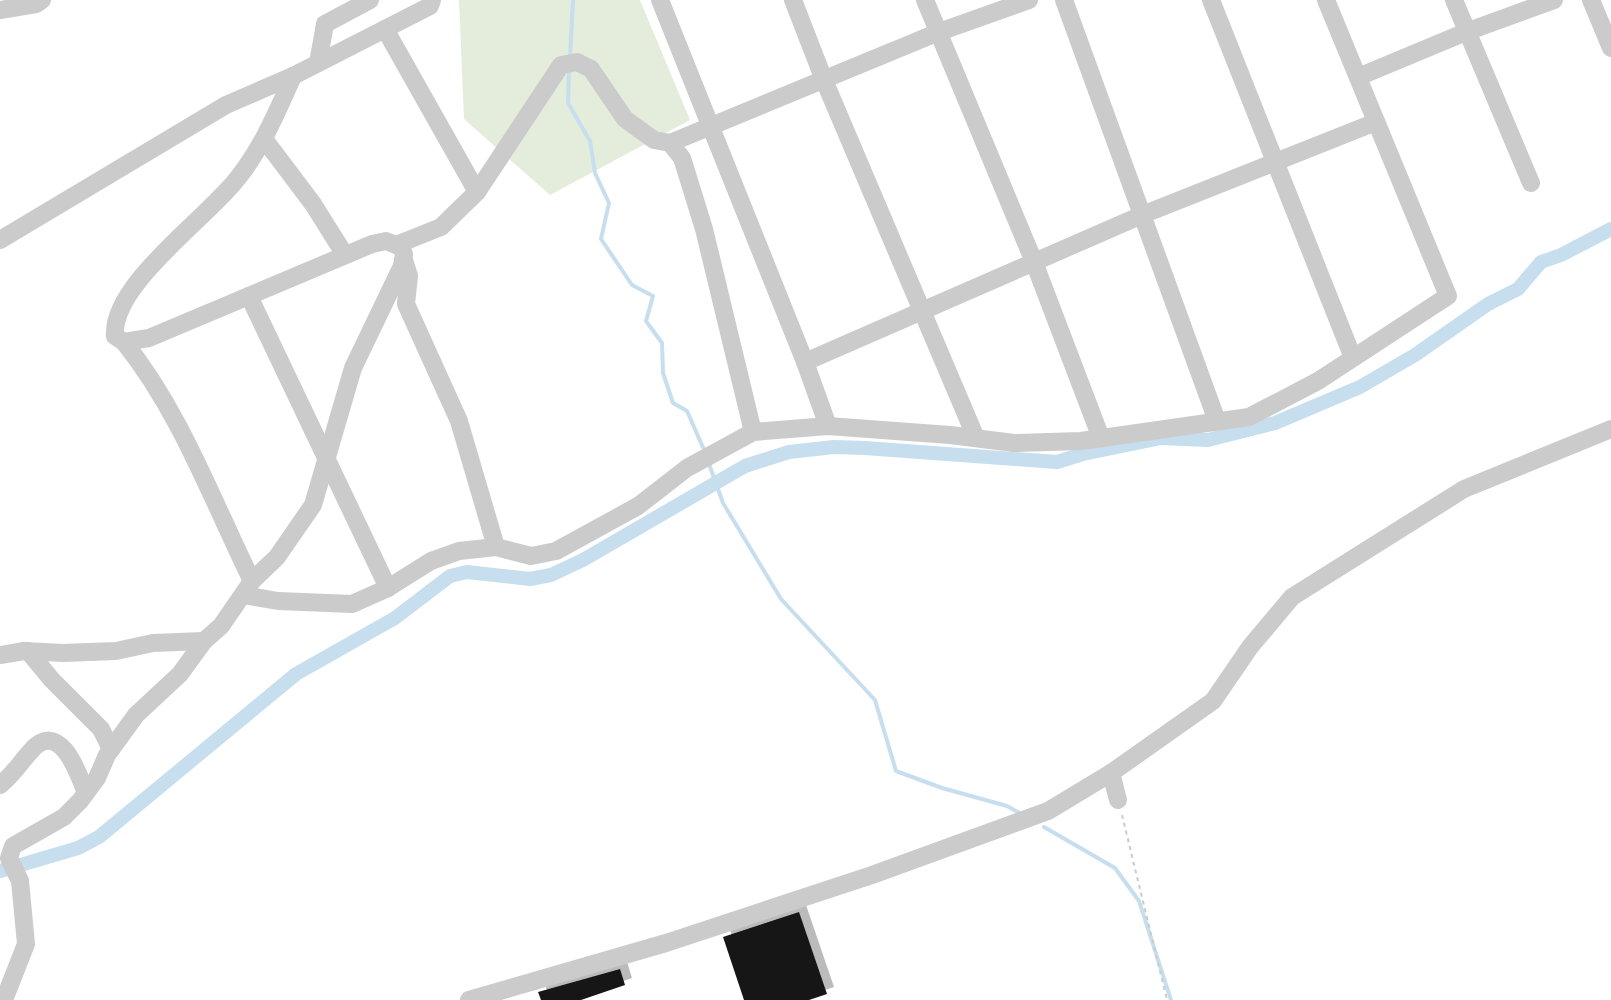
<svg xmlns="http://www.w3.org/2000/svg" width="1611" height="1000" font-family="'Fira Sans Condensed',sans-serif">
	<defs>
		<filter id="shadow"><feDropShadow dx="7" dy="-7" stdDeviation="0" flood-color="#0004"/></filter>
	</defs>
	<rect width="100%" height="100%" fill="#fff"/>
	<!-- green -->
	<polygon fill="#e4eddb" points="459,0 640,0 690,120 550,195 464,119"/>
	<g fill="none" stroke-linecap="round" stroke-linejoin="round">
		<!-- stream -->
		<g stroke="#c6deee" stroke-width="4">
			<polyline points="570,57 573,0"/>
			<polyline points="569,70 568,103 590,141 595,173 609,203 601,239 632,285 653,296 646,321 662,343 663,373 673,403 687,411 705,452"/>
			<polyline points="708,461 723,503 781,599 875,700 896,771 942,788 1007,806 1023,815"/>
			<polyline points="1044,827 1115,868 1139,901 1171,1000"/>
		</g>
		<!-- canal -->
		<polyline stroke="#c6deee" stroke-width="14" points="0,871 78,848 99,837 296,674 395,618 450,576 467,572 530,579 551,575 583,560 745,466 789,452 834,447 865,448 1057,462 1083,454 1161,438 1208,440 1275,423 1360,387 1415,355 1488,304 1518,289 1541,262 1561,255 1611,229"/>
	</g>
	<!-- building -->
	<g fill="#151515" filter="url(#shadow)">
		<polygon points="799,912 827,994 809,1000 744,1000 723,937"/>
		<polygon points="620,969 625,985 581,1000 541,1000 538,992"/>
	</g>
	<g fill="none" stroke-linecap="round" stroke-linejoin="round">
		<!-- path -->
		<polyline stroke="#cbcbcb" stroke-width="2" stroke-dasharray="4 4" stroke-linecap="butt" points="1122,815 1167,1000"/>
		<!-- minor -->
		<g stroke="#cbcbcb" stroke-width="18">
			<polyline points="660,0 805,362 828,426"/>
			<polyline points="793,0 824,80 976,438"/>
			<polyline points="925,0 1034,262 1101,438"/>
			<polyline points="1064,0 1217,421"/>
			<polyline points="1211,0 1353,358"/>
			<polyline points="1454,0 1531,183"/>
			<polyline points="1591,0 1611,48"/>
			<polyline points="0,10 36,4 42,0"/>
			<polyline points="385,29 477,192"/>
			<polyline points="318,63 325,24 370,0"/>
			<polyline points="1358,77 1466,32 1554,0"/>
			<polyline points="264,139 313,204 345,255"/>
			<polyline points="0,240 226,105 293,76 430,6 432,0"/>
			<polyline points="396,245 441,227 477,192 561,65 577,62 591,69 625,119 654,140 670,143"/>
			<polyline points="404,260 409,276 406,304 459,421 496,547"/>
			<polyline points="249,296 388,588"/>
			<path d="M124 342C181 413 212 500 252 581"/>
			<polyline points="805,362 1142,215 1376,122"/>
			<polyline points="753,432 704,229 682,158 670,143 939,32 1029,0"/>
			<polyline points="243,595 278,601 352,604 388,588 431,561 459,551 496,547 531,556 556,551 638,506 687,468 753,432 828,426 950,435 1014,443 1081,441 1249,417 1318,381 1448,296 1326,0"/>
			<polyline points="28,651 52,680 101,729 111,749"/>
			<polyline points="0,655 24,651 63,653 116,651 153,643 204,641"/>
			<polyline points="1111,773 1118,800"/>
			<path d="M0 785C13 775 19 764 30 752 59 717 78 772 86 793"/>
			<path d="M4 1000 26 944 20 881 9 858 13 846 64 817 80 801 97 778 107 755 136 715 180 674 204 641 221 626 252 581 277 557 313 505 353 368 402 266 404 254 401 247 386 241 372 244 149 338 124 342 115 336C111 285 206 219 237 179 262 148 277 112 293 76"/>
			<polyline points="469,1000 666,943 872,875 1048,811 1111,773 1213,701 1250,647 1292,597 1464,489 1611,429"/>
		</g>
	</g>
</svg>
